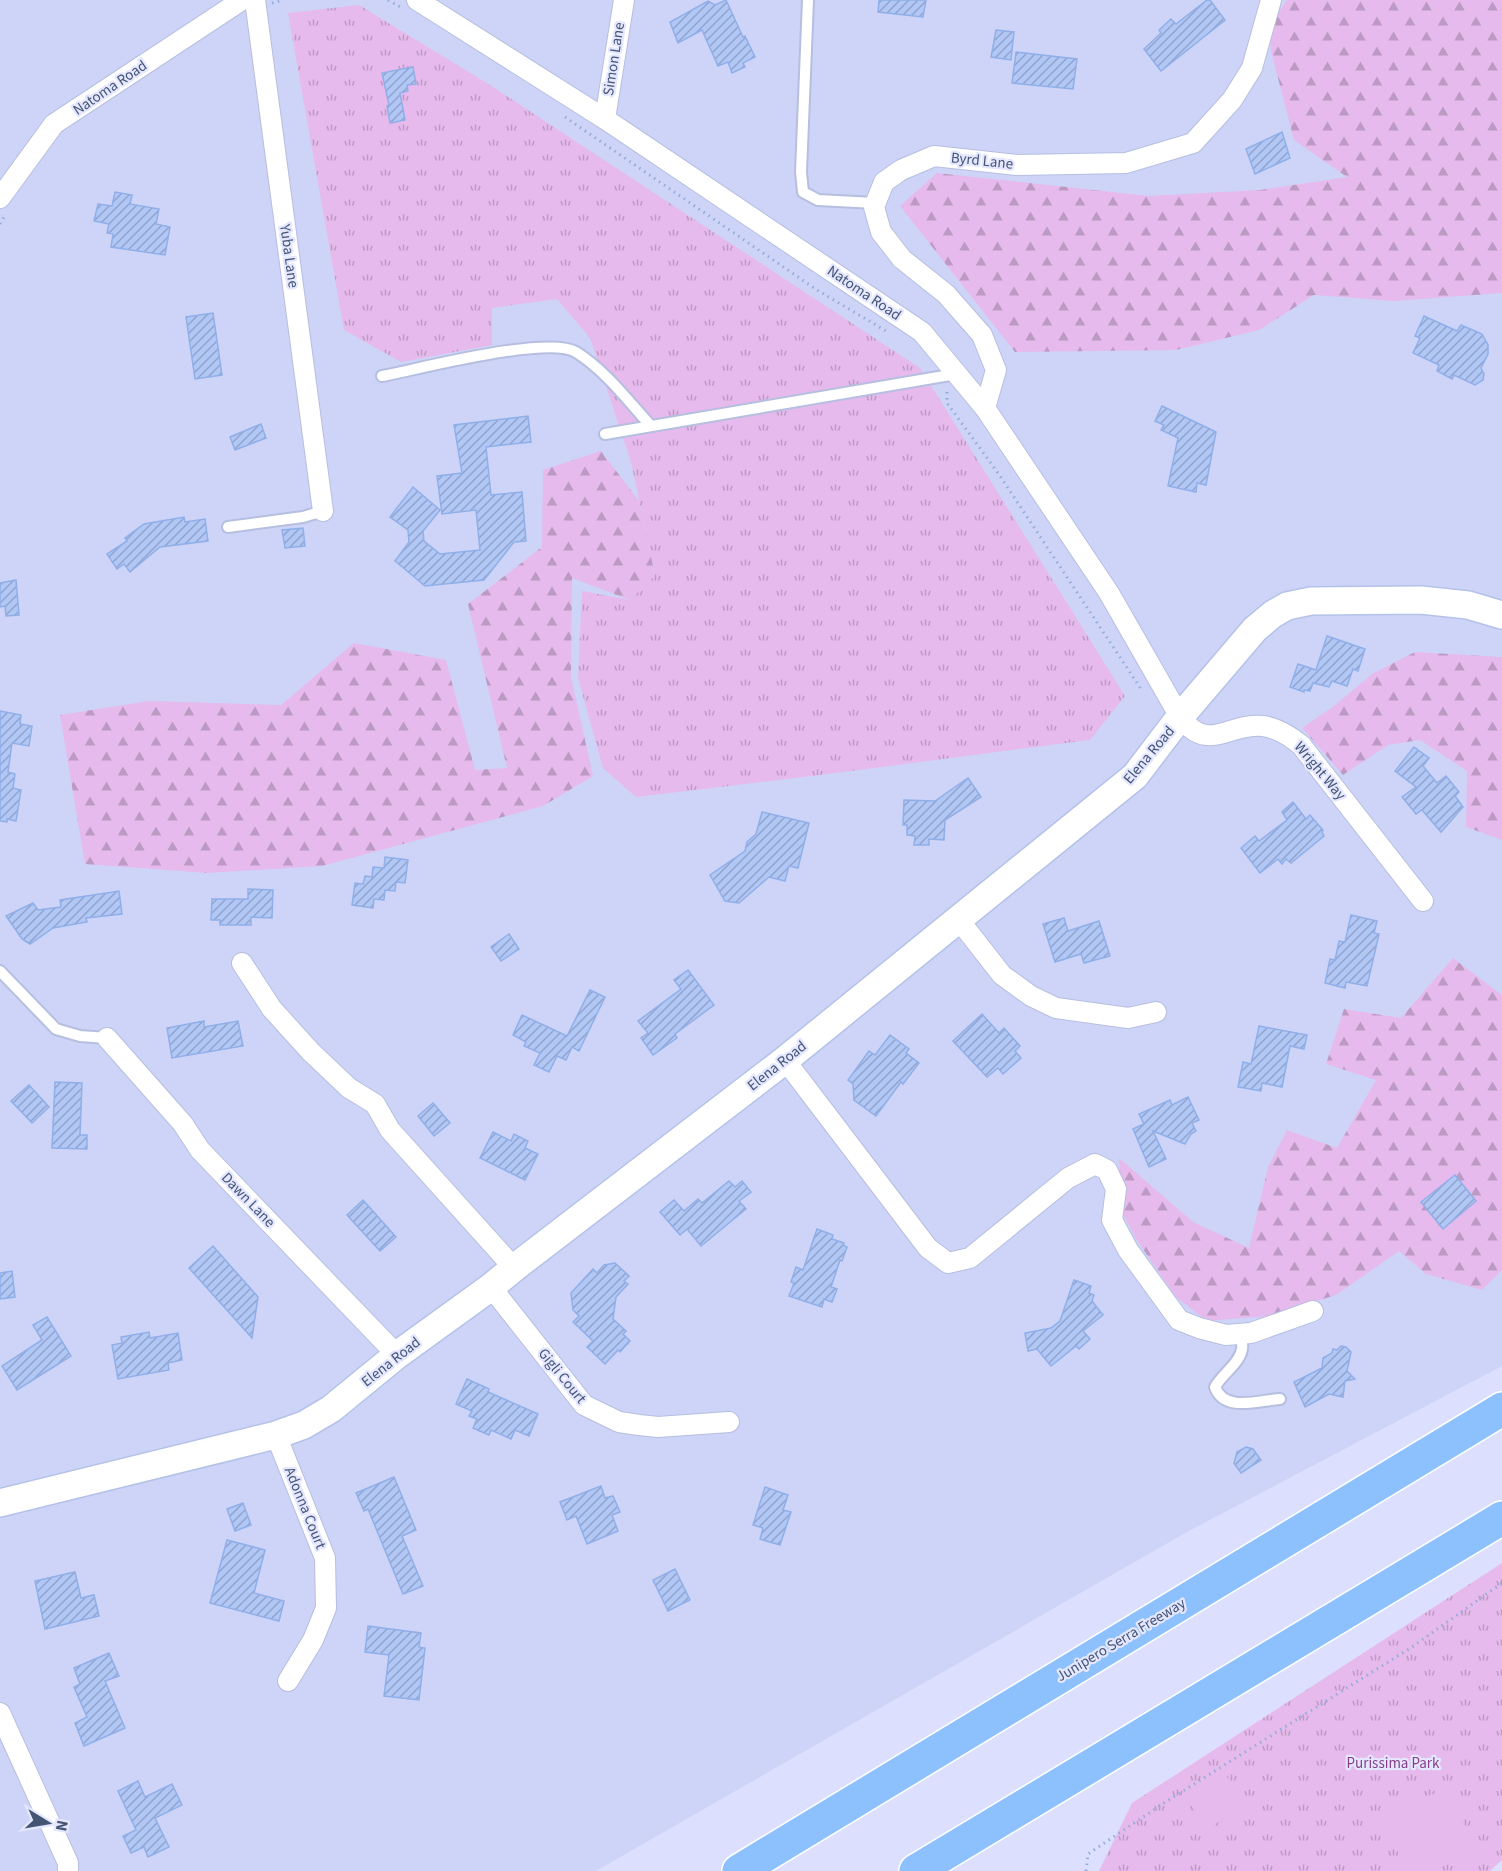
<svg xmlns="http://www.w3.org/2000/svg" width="1502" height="1871" font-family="'Source Sans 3',sans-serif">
	<defs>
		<pattern id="grass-tufts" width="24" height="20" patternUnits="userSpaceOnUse" patternTransform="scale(1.5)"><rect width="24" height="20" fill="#e6baec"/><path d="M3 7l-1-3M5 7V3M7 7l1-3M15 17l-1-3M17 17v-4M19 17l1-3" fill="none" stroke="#bc9ac4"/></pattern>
		<pattern id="forest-firs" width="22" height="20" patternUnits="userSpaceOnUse" patternTransform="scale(1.5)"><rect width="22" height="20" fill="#e6baec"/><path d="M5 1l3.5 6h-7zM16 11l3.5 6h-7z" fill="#bc9ac4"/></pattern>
		<pattern id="building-hatch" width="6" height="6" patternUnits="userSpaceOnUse" patternTransform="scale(1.5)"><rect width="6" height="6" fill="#b1c7f6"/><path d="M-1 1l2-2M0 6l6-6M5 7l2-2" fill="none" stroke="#92a4cc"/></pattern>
	</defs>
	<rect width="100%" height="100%" fill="#dce0fe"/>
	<!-- residential -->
	<polygon fill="#cdd4f8" points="0,0 1502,0 1502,1366 1187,1532 596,1871 0,1871"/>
	<!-- grass -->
	<g fill="url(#grass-tufts)">
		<polygon points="359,5 490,85 920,368 1125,696 1090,740 820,775 636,797 603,768 578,678 582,591 630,600 655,575 631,462 590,338 557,299 492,308 492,345 401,362 344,330 288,13"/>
		<polygon points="1502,1563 1502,1860 1490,1871 1099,1871 1132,1803"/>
	</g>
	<!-- forest -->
	<g fill="url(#forest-firs)">
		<polygon points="1287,0 1502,0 1502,293 1394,301 1314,295 1259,330 1176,350 1015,352 900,206 937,173 1149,196 1260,190 1347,177 1294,140 1271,51 1270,25"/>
		<polygon points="601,451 639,501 655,575 630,600 572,578 571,677 593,776 543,806 322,866 207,873 85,864 60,715 149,701 281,705 354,643 446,660 475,770 507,768 468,604 542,547 543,470"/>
		<polygon points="1415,652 1502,657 1502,840 1466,827 1467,771 1420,740 1388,745 1343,775 1302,728 1334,706 1372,674"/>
		<polygon points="1453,958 1502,995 1502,1270 1482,1290 1426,1274 1399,1251 1336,1295 1269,1316 1207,1321 1176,1297 1136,1239 1122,1212 1119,1158 1193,1222 1249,1248 1268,1167 1287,1130 1337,1148 1376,1080 1326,1064 1344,1009 1401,1018"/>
	</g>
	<!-- garden -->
	<g fill="#e6baec">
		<polygon points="1226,1775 1245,1804 1208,1829 1188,1801"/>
		<polygon points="1450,1788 1474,1855 1430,1871 1405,1871 1383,1812"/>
	</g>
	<!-- building -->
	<g fill="url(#building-hatch)" stroke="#90afe9" stroke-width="1.5">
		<polygon points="726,0 743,37 745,36 755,57 743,63 745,67 732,73 728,62 718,66 702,30 678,43 670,22 708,1 715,5"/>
		<polygon points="879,0 926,0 923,17 878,12"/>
		<polygon points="1207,0 1210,0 1225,20 1161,71 1144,49 1161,33 1159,30 1171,19 1176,24"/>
		<polygon points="996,30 1014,32 1011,60 991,57"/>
		<polygon points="1016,52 1077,59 1073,89 1012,83"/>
		<polygon points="413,67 416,84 407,85 408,91 400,93 405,120 390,123 387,106 389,105 382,73"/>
		<polygon points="1282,132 1290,158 1255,174 1246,149"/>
		<polygon points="115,192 132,195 130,204 159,209 156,224 170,227 165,255 111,247 113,234 107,233 109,224 94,221 98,204 112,206"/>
		<polygon points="213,313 222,375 195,379 186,317"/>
		<polygon points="1424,316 1457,331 1461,325 1482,334 1488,345 1488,354 1481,368 1484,374 1483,380 1475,385 1454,375 1452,379 1437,371 1439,365 1413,353 1420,338 1415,336"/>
		<polygon points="1162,406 1216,432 1206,485 1197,483 1196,492 1168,486 1178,438 1161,430 1164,425 1155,421"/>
		<polygon points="528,416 531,442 486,447 491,495 522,492 526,541 514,542 484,580 425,586 395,561 409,542 408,530 390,517 413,487 440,510 423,531 424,541 440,554 480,550 476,510 442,514 437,476 462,473 454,425"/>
		<polygon points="261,424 266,438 235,450 230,437"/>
		<polygon points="184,517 185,522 205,519 208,541 160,547 130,572 124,564 117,569 107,554 127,541 125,538 144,524"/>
		<polygon points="303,528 305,546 285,548 282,530"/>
		<polygon points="16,580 19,615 6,616 5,606 0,607 0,583"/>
		<polygon points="1327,636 1365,649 1358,671 1353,669 1347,686 1332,681 1329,687 1313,683 1310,691 1304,690 1304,692 1290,687 1298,664 1316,670"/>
		<polygon points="0,711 21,715 20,724 32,726 29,746 12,743 8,772 15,774 13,788 21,790 16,821 7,819 7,822 0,821"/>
		<polygon points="1414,747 1429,758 1423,766 1437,783 1446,776 1459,792 1455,796 1463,807 1441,832 1422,810 1416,814 1402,797 1416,787 1395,771"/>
		<polygon points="968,778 981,797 945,820 944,840 929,839 929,845 914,845 915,836 907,835 907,825 903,825 904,800 935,801"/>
		<polygon points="1293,802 1306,819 1310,815 1323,830 1322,832 1324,836 1291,863 1286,859 1282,864 1278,859 1260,873 1241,848 1255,836 1259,841 1287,820 1282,812"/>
		<polygon points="762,812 809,823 798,868 789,866 785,881 769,877 739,903 725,901 710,875 745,851 747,842 756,834"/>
		<polygon points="385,857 408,860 405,883 396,882 395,891 385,890 384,900 374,899 373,908 352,905 355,883 363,884 365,876 372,877 373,867 384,868"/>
		<polygon points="248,889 273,890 272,918 251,917 251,925 220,925 220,920 211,920 212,899 248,899"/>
		<polygon points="119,891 122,914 86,918 87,922 53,928 30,944 22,939 6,916 33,903 38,910 61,907 60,900"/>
		<polygon points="1351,915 1377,921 1374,933 1379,934 1367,986 1346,982 1345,988 1325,983 1330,959 1335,960 1339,941 1345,942"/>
		<polygon points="1064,918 1068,931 1099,921 1110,956 1084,963 1081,954 1055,962 1043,924"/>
		<polygon points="509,934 519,949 501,961 491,947"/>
		<polygon points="688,970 714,1005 675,1034 677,1038 653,1055 641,1038 648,1033 638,1021 681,989 674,980"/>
		<polygon points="590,990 605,997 579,1051 572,1047 566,1060 557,1056 549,1072 534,1065 540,1053 524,1046 526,1042 513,1035 522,1015 567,1036"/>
		<polygon points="982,1014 999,1033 1004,1028 1020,1046 1015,1051 1021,1058 1003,1074 998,1068 987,1077 953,1041"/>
		<polygon points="204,1021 204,1027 238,1021 243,1046 172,1058 167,1028"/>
		<polygon points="1259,1026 1307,1035 1304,1049 1290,1046 1282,1087 1262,1083 1261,1091 1238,1087 1243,1062 1251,1064"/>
		<polygon points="890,1035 909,1049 906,1053 919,1063 903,1084 901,1082 876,1116 854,1100 853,1084 848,1080 869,1051 875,1055"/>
		<polygon points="55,1082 82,1083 80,1135 87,1135 87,1149 52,1148"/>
		<polygon points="29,1085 49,1107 32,1123 11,1101"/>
		<polygon points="1188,1097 1199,1120 1192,1123 1196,1131 1191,1134 1185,1144 1153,1131 1166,1159 1149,1167 1133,1129 1144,1124 1139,1114 1170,1100 1172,1105"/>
		<polygon points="433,1103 450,1123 434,1136 418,1116"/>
		<polygon points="493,1132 511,1141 514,1134 528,1141 525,1148 538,1154 525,1180 480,1158"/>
		<polygon points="1455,1175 1476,1201 1443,1229 1421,1202"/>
		<polygon points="729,1181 735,1187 742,1181 751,1192 739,1201 746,1209 701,1246 687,1229 680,1235 660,1212 674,1200 684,1211 698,1199 702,1203"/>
		<polygon points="363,1200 396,1237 380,1251 347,1215"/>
		<polygon points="817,1229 833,1235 832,1239 844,1243 843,1245 847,1247 842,1261 840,1260 831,1287 837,1289 832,1302 824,1299 822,1307 789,1296 794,1283 791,1282 796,1267 803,1270"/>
		<polygon points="213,1246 258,1297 252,1338 189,1268"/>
		<polygon points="615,1263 629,1276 624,1281 628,1284 616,1297 613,1319 626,1331 623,1334 630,1341 620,1352 618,1350 605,1364 587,1347 593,1341 573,1322 579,1316 573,1310 571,1293 593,1269 597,1273 604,1265"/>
		<polygon points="12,1271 15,1297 0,1299 0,1273"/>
		<polygon points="1074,1280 1091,1286 1089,1293 1094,1295 1092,1301 1103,1315 1083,1331 1090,1339 1079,1349 1076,1346 1051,1366 1037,1349 1028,1351 1025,1333 1051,1328 1060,1321"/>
		<polygon points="47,1317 71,1356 17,1390 2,1366 42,1340 33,1325"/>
		<polygon points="149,1332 150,1338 178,1333 182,1360 168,1363 169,1370 118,1379 112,1345 122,1343 121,1337"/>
		<polygon points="1341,1346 1346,1347 1351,1352 1347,1371 1355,1379 1345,1381 1343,1397 1329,1394 1305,1407 1294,1382 1322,1368 1323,1358 1332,1353 1333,1349 1337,1350"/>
		<polygon points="467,1379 489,1389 488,1392 538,1414 529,1436 515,1430 511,1439 491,1430 489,1435 473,1428 477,1419 469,1416 472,1411 456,1404"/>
		<polygon points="1246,1447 1253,1449 1261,1460 1241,1473 1234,1463 1237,1452"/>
		<polygon points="394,1477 416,1530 402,1536 423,1586 403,1594 368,1509 364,1511 356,1493"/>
		<polygon points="601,1486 605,1498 613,1496 620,1512 612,1515 618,1531 587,1544 576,1516 567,1520 560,1502"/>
		<polygon points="765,1487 788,1495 783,1510 791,1512 780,1545 760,1539 763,1528 753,1525"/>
		<polygon points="243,1503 251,1525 235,1531 227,1509"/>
		<polygon points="227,1540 265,1550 254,1593 284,1601 279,1621 210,1603"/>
		<polygon points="675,1569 690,1600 668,1611 653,1580"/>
		<polygon points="75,1572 81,1598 94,1595 99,1616 45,1629 35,1581"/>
		<polygon points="368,1626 421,1633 419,1647 425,1648 419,1700 384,1696 389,1655 365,1652"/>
		<polygon points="109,1653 119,1676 105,1681 125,1728 84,1746 75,1723 87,1717 74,1687 80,1684 74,1668"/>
		<polygon points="138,1781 145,1797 172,1784 182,1805 155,1818 169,1847 148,1857 144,1847 131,1853 123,1836 136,1830 118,1791"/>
	</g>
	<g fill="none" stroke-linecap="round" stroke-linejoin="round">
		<!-- lane casing -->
		<g stroke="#b6bfdf" stroke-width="14">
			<g id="lane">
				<polyline points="808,0 801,172 803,192 818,200 875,203"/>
				<path d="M382 376C419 369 548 335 576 352 606 371 628 401 651 426"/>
				<polyline points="605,434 956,374"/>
				<polyline points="228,527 303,517 323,511"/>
				<polyline points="0,971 56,1029 80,1036 107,1038"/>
				<path d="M1241 1334C1241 1338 1243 1344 1242 1349 1240 1363 1222 1374 1215 1387 1224 1413 1260 1400 1280 1399"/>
			</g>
		</g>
		<!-- street casing -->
		<g stroke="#b6bfdf" stroke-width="22">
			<g id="street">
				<polyline points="255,0 323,511"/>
				<path d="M417 0 605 119 922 332 985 408 1109 593 1180 717C1209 754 1226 723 1263 726 1278 728 1290 736 1301 745L1423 901"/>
				<polyline points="605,119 624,0"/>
				<polyline points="0,198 54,124 242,0"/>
				<polyline points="985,408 996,370 982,335 946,294 902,259 881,232 874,207 884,182 901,170 934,156 1017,165 1126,163 1193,143 1232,100 1252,68 1271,0"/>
				<polyline points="959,920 1002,975 1031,996 1056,1008 1128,1018 1156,1012"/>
				<polyline points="242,963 272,1009 311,1052 349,1088 375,1104 390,1130 514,1268"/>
				<polyline points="107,1038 183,1124 200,1150 397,1355"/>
				<polyline points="785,1060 928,1248 948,1263 970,1258 1068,1178 1095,1164 1107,1170 1116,1189 1112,1220 1128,1250 1179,1320 1199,1328 1226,1335 1251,1333 1313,1311"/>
				<polyline points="491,1287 584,1405 619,1422 639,1425 658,1427 729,1422"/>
				<polyline points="276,1435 325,1558 326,1608 313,1640 288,1681"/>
				<polyline points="0,1713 68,1863 68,1871"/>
			</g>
		</g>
		<!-- secondary casing -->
		<g stroke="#b5c2e8" stroke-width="30">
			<polyline id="secondary" points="0,1503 276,1435 304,1425 331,1409 397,1355 491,1287 514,1268 785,1060 1135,776 1180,717 1255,629 1273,614 1287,606 1311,601 1421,600 1468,605 1502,615"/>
		</g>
		<!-- highway casing -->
		<g stroke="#fff" stroke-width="36">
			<g id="highway">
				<polyline points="739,1871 1502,1409"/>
				<polyline points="916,1871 1502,1518"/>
			</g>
		</g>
		<!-- path -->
		<g stroke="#95acda" stroke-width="3" stroke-dasharray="1.5 4.5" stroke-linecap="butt">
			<polyline points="388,0 402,8"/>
			<polyline points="272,3 283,0"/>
			<polyline points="565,117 817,290 886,331"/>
			<polyline points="0,224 5,215"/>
			<polyline points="947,392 947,403 998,473 1141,689"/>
			<polyline points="1086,1871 1088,1854 1164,1803 1412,1647 1502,1583"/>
		</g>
		<!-- lane -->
		<use href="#lane" stroke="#fff" stroke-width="10"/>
		<!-- street -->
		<use href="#street" stroke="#fff" stroke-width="20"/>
		<!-- secondary -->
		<use href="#secondary" stroke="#fff" stroke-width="27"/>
		<!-- highway -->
		<use href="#highway" stroke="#8dc1fe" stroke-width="33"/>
	</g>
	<g text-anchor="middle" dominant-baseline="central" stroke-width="4.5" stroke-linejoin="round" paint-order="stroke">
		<!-- street labels -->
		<g font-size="15" fill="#445574" stroke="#e4e7ff">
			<text transform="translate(614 59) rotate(-81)">Simon Lane</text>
			<text transform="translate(110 88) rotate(-34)">Natoma Road</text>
			<text transform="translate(982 161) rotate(6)">Byrd Lane</text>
			<text transform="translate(289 256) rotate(82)">Yuba Lane</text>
			<text transform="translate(864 293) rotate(34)">Natoma Road</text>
			<text transform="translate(1149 755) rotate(-50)">Elena Road</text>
			<text transform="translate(1320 771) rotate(50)">Wright Way</text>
			<text transform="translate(777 1066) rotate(-38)">Elena Road</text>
			<text transform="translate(248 1200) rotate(46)">Dawn Lane</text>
			<text transform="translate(391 1362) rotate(-38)">Elena Road</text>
			<text transform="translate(562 1376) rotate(51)">Gigli Court</text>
			<text transform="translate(305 1508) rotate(68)">Adonna Court</text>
			<text transform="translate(1121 1640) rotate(-31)">Junipero Serra Freeway</text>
		</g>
		<!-- park labels -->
		<g font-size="15" fill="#873f88" stroke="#e4e7ff">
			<text x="1393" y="1763">Purissima Park</text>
		</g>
	</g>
	<!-- north arrow -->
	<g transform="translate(48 1823) rotate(101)" stroke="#e4e7ff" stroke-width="4.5" paint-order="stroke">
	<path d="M0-4.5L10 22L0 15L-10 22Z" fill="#445574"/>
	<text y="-9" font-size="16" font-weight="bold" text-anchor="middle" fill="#445574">N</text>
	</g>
</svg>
